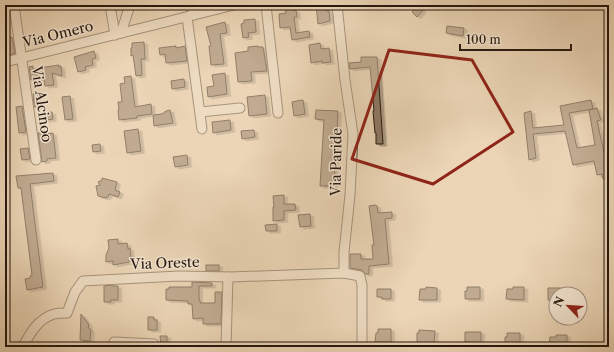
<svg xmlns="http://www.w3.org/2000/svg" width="614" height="352" font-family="'Libre Caslon Text',serif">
	<defs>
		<filter id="shadow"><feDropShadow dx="3.5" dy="2" stdDeviation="0" flood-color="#0004"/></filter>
	</defs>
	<rect width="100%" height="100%" fill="#ebd5b6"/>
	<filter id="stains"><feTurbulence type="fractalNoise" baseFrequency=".005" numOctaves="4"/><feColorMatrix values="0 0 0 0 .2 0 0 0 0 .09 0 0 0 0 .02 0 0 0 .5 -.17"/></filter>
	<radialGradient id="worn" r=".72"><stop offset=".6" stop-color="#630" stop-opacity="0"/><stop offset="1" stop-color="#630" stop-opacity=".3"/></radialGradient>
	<!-- building -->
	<g fill="#8c7965" stroke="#25160d" filter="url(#shadow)">
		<polygon points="316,5 326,5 327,11 329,11 330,21 318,24"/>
		<polygon points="417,6 423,10 417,17 412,12"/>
		<polygon points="292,9 292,10 296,10 297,17 294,17 296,33 309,31 310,37 292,40 290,27 280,28 279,14 286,13 285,10"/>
		<polygon points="255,19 256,32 248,33 249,37 243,38 241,24 244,23 244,20"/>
		<polygon points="225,22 227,33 220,34 224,64 211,65 209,46 211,46 206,27"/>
		<polygon points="447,26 464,28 463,36 446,33"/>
		<polygon points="12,37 15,53 8,55 7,50 6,50 5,47 5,39"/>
		<polygon points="144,42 145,59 141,59 142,75 136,76 133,55 131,56 131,48 132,48 132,43"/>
		<polygon points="320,43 321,49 329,48 331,62 322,63 322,61 311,63 309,45"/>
		<polygon points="176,46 176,48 185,46 187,61 166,63 165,54 160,55 159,48"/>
		<polygon points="258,46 258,47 263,47 267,71 251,72 252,81 238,82 235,53 248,51 248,47"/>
		<polygon points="94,51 96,58 92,59 93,65 85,67 86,70 78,72 74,57"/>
		<polygon points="361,57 377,57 383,144 376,144 376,133 375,133 373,111 374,111 370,67 350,69 349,63 361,62"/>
		<polygon points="59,65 59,67 61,66 62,76 52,73 54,85 45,86 44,78 31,80 29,67 33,66 33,69"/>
		<polygon points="225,73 227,94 208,97 207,87 214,86 212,75"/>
		<polygon points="131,76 135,107 151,104 152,114 137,116 137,118 119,120 118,110 119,110 118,102 122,102 120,84 125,83 124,77"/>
		<polygon points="184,79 185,87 172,89 171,81"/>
		<polygon points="37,93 39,106 34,107 33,94"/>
		<polygon points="265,95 267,114 249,116 247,97"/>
		<polygon points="70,96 73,119 65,120 62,97"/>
		<polygon points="302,100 303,100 305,114 294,116 292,102"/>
		<polygon points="591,100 593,109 569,113 577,148 595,145 589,110 597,108 601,120 597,121 608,170 609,170 609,178 603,179 602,174 597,175 594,161 573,165 565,131 533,134 536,158 529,160 524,113 531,111 533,128 564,125 560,106"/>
		<polygon points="22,106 26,132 19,133 16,107"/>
		<polygon points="170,110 173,123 154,126 153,115 162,114 166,111"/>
		<polygon points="316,110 338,111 334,186 320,186 324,120 315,119"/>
		<polygon points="52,112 53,119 42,121 41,113"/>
		<polygon points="230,120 231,130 213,133 212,122"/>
		<polygon points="138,129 141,151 127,153 124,131"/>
		<polygon points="254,130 255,137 242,139 241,131"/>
		<polygon points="38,133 43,133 43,134 53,133 56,158 47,159 47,161 42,162"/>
		<polygon points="100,144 101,151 93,152 92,145"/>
		<polygon points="28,148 30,159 22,160 20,149"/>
		<polygon points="187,155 188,165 175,167 173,157"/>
		<polygon points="53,173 54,181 30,184 43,287 27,290 25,279 30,278 30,276 32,275 21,188 18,188 16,176"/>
		<polygon points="102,178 117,182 115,190 120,192 118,197 109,194 108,197 106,197 106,198 98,196 96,186 100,185 98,182 102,180"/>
		<polygon points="284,195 284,204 295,204 296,210 284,211 284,220 273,221 273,207 274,207 273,196"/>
		<polygon points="375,205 377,206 378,213 392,212 392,218 385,219 389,264 369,266 369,274 365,274 362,270 350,268 350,254 361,254 361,259 373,259 372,245 374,245 369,206"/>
		<polygon points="310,214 311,226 300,227 298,215"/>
		<polygon points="277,224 277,231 266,231 265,225"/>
		<polygon points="118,239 118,244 127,243 128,249 130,248 131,258 129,258 129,262 113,265 113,261 106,262 106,255 109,248 108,240"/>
		<rect x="206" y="265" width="13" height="6"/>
		<polygon points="192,282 212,283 212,286 199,286 199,300 200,300 200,303 215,303 215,292 222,292 221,324 203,324 203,318 193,319 192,304 188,304 188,301 166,300 166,289 169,289 169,287 192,287"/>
		<polygon points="113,285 113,286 118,286 118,300 111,300 111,302 104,302 104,286"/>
		<polygon points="426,287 437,288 437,300 419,300 420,289 426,289"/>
		<polygon points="467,287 480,287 480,299 465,299 465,291 467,291"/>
		<polygon points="513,287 524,287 524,300 506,299 507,289 513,289"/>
		<polygon points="548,288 564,288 564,294 556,294 556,300 548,300"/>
		<polygon points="377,289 391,289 391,299 382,299 382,297 377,297"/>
		<polygon points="81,314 89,325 88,327 91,330 90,341 80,340"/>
		<polygon points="148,317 154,317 154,320 157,320 157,330 148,330"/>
		<polygon points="378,329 391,329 391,342 375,342 376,333 378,333"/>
		<polygon points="419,330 435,331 434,343 417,343 417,333 419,333"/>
		<polygon points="465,332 481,332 481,345 470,344 470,342 465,342"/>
		<polygon points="507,333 520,333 520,346 505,346 505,337 507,337"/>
		<polygon points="556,335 567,335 567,347 549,347 550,337 556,337"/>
		<polygon points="160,336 167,336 167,347 161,347"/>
	</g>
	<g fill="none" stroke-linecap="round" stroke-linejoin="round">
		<!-- minor casing -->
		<g stroke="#564637" stroke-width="11">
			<g id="minor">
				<polyline points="14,5 36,160"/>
				<polyline points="110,5 115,35"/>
				<polyline points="192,5 194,15"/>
				<polyline points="266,5 278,113"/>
				<polyline points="337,5 345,80 353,134 350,195 344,252 344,273"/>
				<polyline points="187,17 202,129"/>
				<polyline points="121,33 130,5"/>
				<polyline points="5,62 234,5"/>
				<polyline points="200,112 240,108"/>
				<polyline points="114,342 154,344 155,347"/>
				<path d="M23 347C30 333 38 319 54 314 58 313 63 313 67 313L75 292 83 281 179 276 231 277 344 273 360 276 362 285V347"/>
				<polyline points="226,347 228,277"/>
			</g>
		</g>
		<!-- minor -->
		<use href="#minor" stroke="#f2e4d0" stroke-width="9"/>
	</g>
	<!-- marked area -->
	<path d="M0 0H614V352H0ZM389 50 472 60 513 132 433 184 352 159Z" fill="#ebd5b6" fill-opacity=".55" fill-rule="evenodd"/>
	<path fill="none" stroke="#8f2418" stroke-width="3" stroke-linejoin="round" d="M389 50 472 60 513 132 433 184 352 159Z"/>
	<g text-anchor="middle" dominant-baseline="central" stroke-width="3" stroke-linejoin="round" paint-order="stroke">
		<!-- street labels -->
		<g font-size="14" fill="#25160d" stroke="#f2e4d0">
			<text transform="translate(58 34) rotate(-14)">Via Omero</text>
			<text transform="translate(42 104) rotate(82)">Via Alcinoo</text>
			<text transform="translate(336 162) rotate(-89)">Via Paride</text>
			<text transform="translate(165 263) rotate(-2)">Via Oreste</text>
		</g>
	</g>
	<!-- margin -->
	<rect width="614" height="352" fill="none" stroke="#ebd5b6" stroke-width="20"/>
	<rect x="6" y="6" width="602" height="340" fill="none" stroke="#25160d" stroke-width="2"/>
	<rect x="10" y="10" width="594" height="332" fill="none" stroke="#25160d"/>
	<!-- north arrow -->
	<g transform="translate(568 306) rotate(295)"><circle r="19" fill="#f2e4d0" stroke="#a09282"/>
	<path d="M0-3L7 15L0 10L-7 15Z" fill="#8f2418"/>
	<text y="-6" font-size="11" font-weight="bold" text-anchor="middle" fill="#25160d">N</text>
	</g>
	<!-- scale -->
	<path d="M460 44v6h111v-6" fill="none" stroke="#25160d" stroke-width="2"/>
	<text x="466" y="44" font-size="12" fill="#25160d" stroke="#f2e4d0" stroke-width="3" paint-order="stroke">100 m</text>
	<rect width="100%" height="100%" filter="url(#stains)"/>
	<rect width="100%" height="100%" fill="url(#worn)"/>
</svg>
